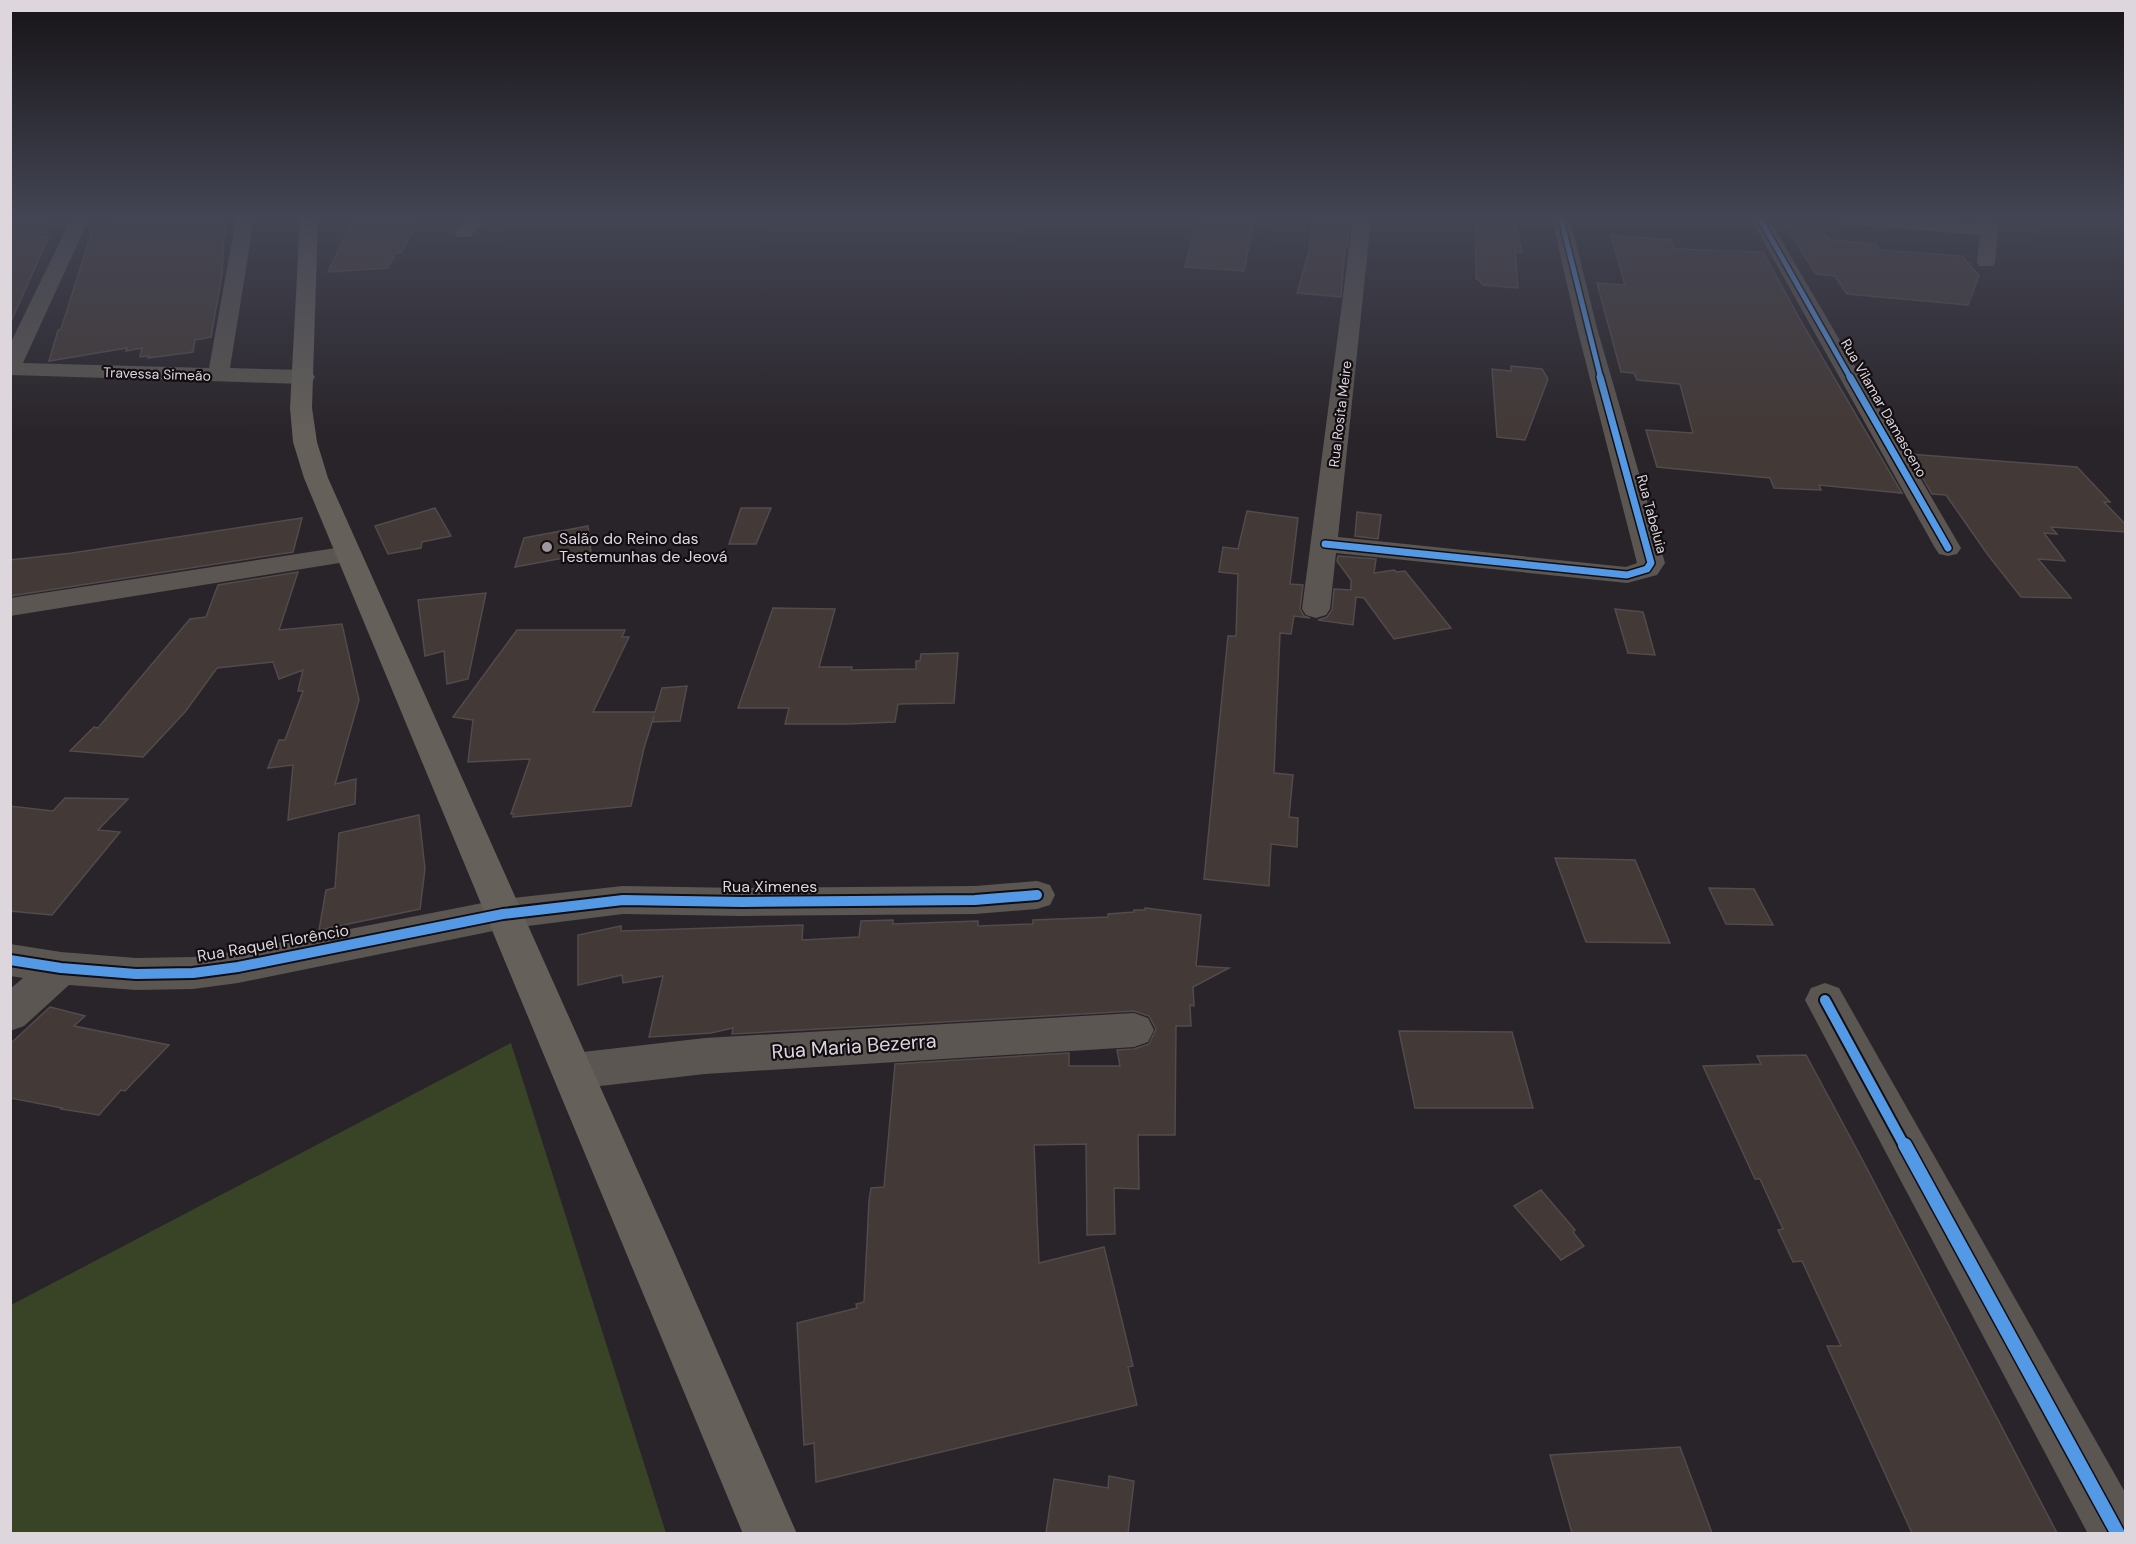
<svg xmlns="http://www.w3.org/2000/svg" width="2136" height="1544" font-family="'DM Sans',sans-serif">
	<rect width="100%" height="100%" fill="#292429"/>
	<!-- green -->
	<polygon fill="#394427" points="511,1043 666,1533 11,1533 11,1305"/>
	<!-- building -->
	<g fill="#433936" stroke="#514b4b" stroke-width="1.5">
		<polygon points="53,219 41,237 49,236 10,324 10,221"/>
		<polygon points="109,219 225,219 222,274 211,337 195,340 193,352 148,358 149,356 140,357 142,348 126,351 127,348 49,361 58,330 61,329 92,231 101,230"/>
		<polygon points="353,219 419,219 401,253 396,253 388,268 328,272"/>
		<polygon points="1197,219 1254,219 1244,271 1185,267"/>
		<polygon points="1313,219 1351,219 1347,247 1345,247 1341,297 1297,293 1309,251"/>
		<polygon points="1782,221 1817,224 1829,240 1876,244 1880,250 1962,256 1979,276 1968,305 1847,294 1835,276 1816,274"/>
		<polygon points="1476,223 1516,225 1522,253 1515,251 1518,288 1483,285 1479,280 1476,279"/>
		<polygon points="1611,235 1671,240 1674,249 1763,252 1802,323 1902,493 1819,485 1821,490 1774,488 1770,478 1657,467 1646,430 1693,433 1680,384 1637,380 1634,373 1621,372 1597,283 1625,285"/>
		<polygon points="1511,366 1542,369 1548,379 1525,440 1497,437 1492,369 1511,371"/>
		<polygon points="1909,454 2077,467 2110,502 2104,502 2126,525 2126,532 2051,527 2057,534 2044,533 2065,561 2038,559 2071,598 2021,597 1988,555 1946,495 1932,494"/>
		<polygon points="435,508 451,536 422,542 421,548 388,554 375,526"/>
		<polygon points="741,508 771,508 756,544 729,544"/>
		<polygon points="1247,511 1298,518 1290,584 1303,585 1300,609 1304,616 1310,618 1294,616 1291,634 1280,633 1274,773 1293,775 1289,817 1298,818 1297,847 1271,844 1269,886 1204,879 1228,636 1236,636 1238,574 1219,572 1223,547 1238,549"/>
		<polygon points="1357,512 1381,515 1378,539 1355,536"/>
		<polygon points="302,518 293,552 10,596 10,560 72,553"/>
		<polygon points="588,526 591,553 515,567 524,538"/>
		<polygon points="1338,556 1376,559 1374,573 1394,570 1397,572 1405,571 1451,628 1394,639 1364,598 1356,597 1353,625 1318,620 1327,617 1332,610 1334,589 1351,590 1351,580 1337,561"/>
		<polygon points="298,572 279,630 342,624 359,700 335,784 356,779 355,804 288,820 293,765 268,768 279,740 285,740 303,691 298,691 303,670 279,679 273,662 217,668 185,712 143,757 70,751 94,727 98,728 190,619 206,617 218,585"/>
		<polygon points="486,593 468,679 447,684 444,651 425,656 418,600"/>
		<polygon points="773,608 835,609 819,667 852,667 851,670 916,669 916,661 920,661 921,654 958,653 954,703 898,704 895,722 847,724 785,724 789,708 738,708"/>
		<polygon points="1615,609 1643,612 1655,655 1628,653"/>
		<polygon points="517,630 625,630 622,637 629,637 593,712 655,712 662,688 687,686 680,721 652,722 654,716 644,748 631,806 513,817 514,814 511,814 530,759 468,762 473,720 453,717"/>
		<polygon points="65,798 128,799 98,830 120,832 52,915 10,911 10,806 53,811"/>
		<polygon points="419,815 425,869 420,909 319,930 326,890 335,888 339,833"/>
		<polygon points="1555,858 1635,860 1670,943 1586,942"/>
		<polygon points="1709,888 1754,889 1773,925 1726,924"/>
		<polygon points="1145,908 1201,915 1196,966 1229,968 1193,987 1194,1006 1190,1005 1191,1026 1176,1026 1175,1135 1138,1135 1139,1189 1114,1188 1115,1234 1087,1235 1086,1144 1034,1145 1039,1263 1104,1247 1133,1366 1128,1367 1137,1405 816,1482 814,1443 804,1445 797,1323 857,1308 856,1304 864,1302 869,1201 871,1188 884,1187 895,1064 1069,1053 1069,1066 1120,1066 1117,1050 1134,1049 1149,1044 1156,1029 1149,1016 1134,1011 732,1034 733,1028 711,1033 649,1037 663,976 623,983 622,975 578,985 578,935 621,926 621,931 803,925 802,940 859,937 861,921 893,920 893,924 978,921 978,926 1033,924 1033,920 1108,917 1108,914 1134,912 1134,910 1145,910"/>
		<polygon points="50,1007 85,1016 74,1026 169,1045 125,1091 121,1090 99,1115 61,1109 62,1108 10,1098 10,1044"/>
		<polygon points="1399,1031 1512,1032 1533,1108 1415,1108"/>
		<polygon points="1806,1055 1862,1159 2057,1533 1912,1533 1827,1346 1841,1346 1802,1261 1793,1262 1778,1230 1783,1229 1760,1179 1755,1179 1703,1066 1761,1064 1757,1056"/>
		<polygon points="1541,1190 1575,1230 1573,1232 1584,1246 1561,1260 1514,1206"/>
		<polygon points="1680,1447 1712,1533 1572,1533 1550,1455"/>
		<polygon points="1109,1476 1134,1481 1128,1533 1046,1533 1054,1479 1108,1488"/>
	</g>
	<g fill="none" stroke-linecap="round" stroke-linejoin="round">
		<!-- minor -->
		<g fill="#5b5651" fill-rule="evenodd">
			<polygon points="71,219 89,219 23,363 209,368 236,219 254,219 230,368 304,370 312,372 315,377 312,382 304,384 10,375 10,344"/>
			<polygon points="468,219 487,219 470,237 458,237 455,233"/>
			<polygon points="1353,219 1371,219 1338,537 1626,567 1637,563 1577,328 1552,219 1570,219 1597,328 1665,563 1657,575 1627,583 1336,553 1330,609 1326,615 1316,618 1306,615 1302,609"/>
			<polygon points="1751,219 1769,219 1961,548 1957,554 1948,556 1939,554 1935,548"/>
			<polygon points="1835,219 1917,219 1978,224 1976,219 1994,219 1998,230 1995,262 1993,266 1979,266 1977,262 1980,235 1844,224"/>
			<polygon points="349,546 358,548 362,554 358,560 10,616 10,598"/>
			<polygon points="1037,881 1050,885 1055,895 1050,905 1037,909 975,914 742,916 623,914 503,929 238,983 193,989 136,990 69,985 24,1026 10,1031 10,989 23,978 10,976 10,944 61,952 136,958 193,957 238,951 503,899 623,886 742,888 975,886"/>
			<polygon points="1825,983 1839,988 2126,1494 2126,1534 2088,1534 1805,1000 1811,988"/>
			<polygon points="1134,1013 1148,1018 1154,1030 1148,1042 1134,1047 705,1074 574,1089 559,1084 553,1071 559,1058 574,1053 705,1038"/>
		</g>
		<!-- major -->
		<polygon fill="#65605a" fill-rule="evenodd" points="300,219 318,219 312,408 317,442 328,478 674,1252 797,1534 743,1534 304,478 293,442 290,408"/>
		<!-- cycleway-far3 casing -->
		<g stroke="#120d11" stroke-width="8">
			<g id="cycleway-far3">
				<polyline points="1561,219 1601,379"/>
				<polyline points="1760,219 1851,379"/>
			</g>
		</g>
		<!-- cycleway-far2 casing -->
		<g stroke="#120d11" stroke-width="10">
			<g id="cycleway-far2">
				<polyline points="1850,377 1948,548"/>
				<polyline points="1325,544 1627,575 1647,569 1651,563 1600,377"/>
			</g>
		</g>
		<!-- cycleway-far1 casing -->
		<g stroke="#120d11" stroke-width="14">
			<g id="cycleway-far1">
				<polyline points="10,960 61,968 136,974 193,973 238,967 503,914 623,900 742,902 975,900 1037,895"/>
				<polyline points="1825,1000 1905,1147"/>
			</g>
		</g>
		<!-- cycleway casing -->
		<g stroke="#120d11" stroke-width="17">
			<polyline id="cycleway" points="1905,1145 2118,1534"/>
		</g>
		<!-- cycleway-far3 -->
		<use href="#cycleway-far3" stroke="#5399e6" stroke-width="5"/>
		<!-- cycleway-far2 -->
		<use href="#cycleway-far2" stroke="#5399e6" stroke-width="7"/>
		<!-- cycleway-far1 -->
		<use href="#cycleway-far1" stroke="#5399e6" stroke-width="10"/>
		<!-- cycleway -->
		<use href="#cycleway" stroke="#5399e6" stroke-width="14"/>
	</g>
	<!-- sky -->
	<linearGradient id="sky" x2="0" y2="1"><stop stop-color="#171417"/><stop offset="0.5" stop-color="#434554"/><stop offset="1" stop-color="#434554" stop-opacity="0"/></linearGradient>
	<rect width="2136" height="435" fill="url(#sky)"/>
	<!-- markers -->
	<circle fill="#9e989e" stroke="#120d11" stroke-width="2" cx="547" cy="547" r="6"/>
	<g text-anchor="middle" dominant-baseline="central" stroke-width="4.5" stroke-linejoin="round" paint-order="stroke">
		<!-- far-street labels -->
		<g font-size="14" fill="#ddd6dd" stroke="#120d11">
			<text transform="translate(157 374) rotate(2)">Travessa Simeão</text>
			<text transform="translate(1884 408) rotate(60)">Rua Vilamar Damasceno</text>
			<text transform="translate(1340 414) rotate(-83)">Rua Rosita Meire</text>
			<text transform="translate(1652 514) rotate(75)">Rua Tabeluia</text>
		</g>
		<!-- poi labels -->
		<g font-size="16" fill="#ddd6dd" stroke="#120d11" text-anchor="start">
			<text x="559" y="538">Salão do Reino das<tspan x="559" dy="18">Testemunhas de Jeová</tspan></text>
		</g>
		<!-- street labels -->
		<g font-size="16" fill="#ddd6dd" stroke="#120d11">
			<text x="770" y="886">Rua Ximenes</text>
			<text transform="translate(273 943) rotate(-10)">Rua Raquel Florêncio</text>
		</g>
		<!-- near-street labels -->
		<g font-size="20" fill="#ddd6dd" stroke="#120d11">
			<text transform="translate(854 1046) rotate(-4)">Rua Maria Bezerra</text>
		</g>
	</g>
	<!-- border -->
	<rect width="2136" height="1544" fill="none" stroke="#ddd6dd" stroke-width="24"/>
</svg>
